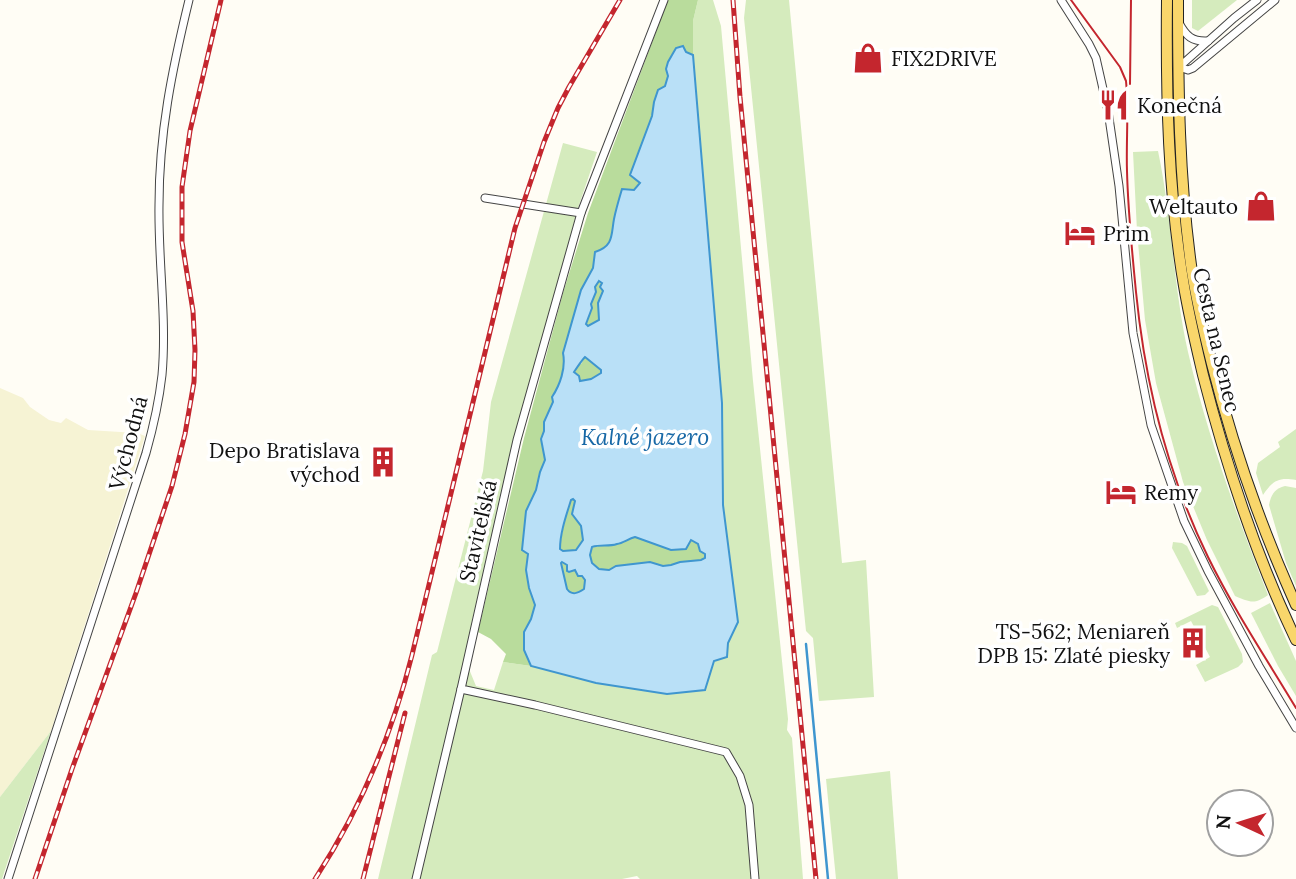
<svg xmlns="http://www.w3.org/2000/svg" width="1296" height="879" font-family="Lora,serif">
	<rect width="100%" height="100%" fill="#fffdf5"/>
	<!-- farmland -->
	<polygon fill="#f6f3d4" points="0,388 23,398 30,407 49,420 61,423 66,418 88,430 137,433 145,436 51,731 0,797"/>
	<!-- green -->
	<g fill="#d5ebbd">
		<polygon points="698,0 713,0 721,26 753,381 788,719 787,730 792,738 803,879 640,879 637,876 622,879 378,879 432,655 437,652 483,471 491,402 563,143 597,152 578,208 515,436 471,625 469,669 476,686 494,690 503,662 531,666 596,683 667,694 714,661 727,657 728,643 738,622 723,505 722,403 692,45 693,21"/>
		<polygon points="746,0 789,0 842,563 866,560 874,697 819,701 813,638 806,631 744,18"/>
		<polygon points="1192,0 1237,0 1198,31 1192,28"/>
		<path d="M1158 151C1172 217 1173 285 1188 352 1207 435 1237 516 1268 595 1254 605 1250 602 1235 596L1207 540 1183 482 1156 383 1145 320 1137 231 1133 152Z"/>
		<path d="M1296 429V480C1279 477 1273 480 1263 495L1256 473 1258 463 1280 447 1278 442Z"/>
		<path d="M1285 486 1296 488V586L1286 563 1269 505C1271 495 1274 489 1285 486Z"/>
		<polygon points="1173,542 1182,543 1187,546 1209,591 1205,595 1197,596 1172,548"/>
		<polygon points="1270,603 1296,661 1296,696 1278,666 1251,613"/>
		<polygon points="1212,605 1218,607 1242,654 1243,662 1238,667 1205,682 1196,665 1210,657 1191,621 1177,628 1175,623"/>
		<polygon points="51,731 2,879 0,879 0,797"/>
		<polygon points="890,771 898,879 836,879 826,779"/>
	</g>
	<!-- forest -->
	<g fill="#b9dc9c">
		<path d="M668 0H698L693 21V55L686 52 683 47 666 69 668 76 665 86 654 102 640 182 614 221 613 236 604 249 595 252 593 268 581 290 563 353C566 368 560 385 552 397L553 402 544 422V431L541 439 545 460 540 472 536 490 526 511 528 554 526 570 529 588 535 605 531 619 524 632V650L531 666 503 662 506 654 491 639 478 632 524 438 563 293 588 213Z"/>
		<path d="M598 281 602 283C604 296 598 306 600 320L588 326 586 324 592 308 591 304C595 297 594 288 598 281Z"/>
		<polygon points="585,357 601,370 601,373 591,379 580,381 574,373 576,367 582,363 583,358"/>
		<path d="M573 499 575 500 572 514 581 526 583 540 576 550 563 551 560 550C561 533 566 516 571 500Z"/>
		<path d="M635 537 671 550 691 540C698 543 706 549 705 558L702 560 680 562 671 565 663 566 650 562 617 566 609 570 600 569 592 563 590 555 592 548C601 544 608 546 617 544 623 543 628 539 635 537Z"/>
		<path d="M562 561 571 570H575L585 580 584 589C563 602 563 578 561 563Z"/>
	</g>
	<!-- water -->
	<path fill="#b9e0f7" stroke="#3f96cf" stroke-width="2" fill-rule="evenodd" d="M683 46 686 52 693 55 722 403 723 505 738 622 728 643 727 657 714 661 705 690 667 694 596 683 531 666 524 650V632L531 619 535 605 529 588 526 570 528 554 522 550 526 511 536 490 540 472 545 460 541 439 544 431V422L553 402 552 397C560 385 566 368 563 353L581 290 593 268 595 252C614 246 611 235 614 219 616 209 619 199 622 189L634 190 640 183 630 175 652 116 654 102 658 90 665 86 668 76 666 69 668 62 676 48ZM599 281 602 283 600 287 603 291 598 303 599 320 588 326 586 324 592 308 591 304 596 292 595 287ZM585 357 601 370V373L591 379 580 381 579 376 574 372C576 369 583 359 585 357ZM573 499 575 501 572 514 581 526 583 540 576 550 563 551 560 549C560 533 566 516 571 500ZM635 537 671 550 686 549 691 540 698 544 700 551 705 554V558L701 560 680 562 671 565 663 566 650 562 616 566 609 570 599 569 592 563 590 555 592 547C601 544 608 547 617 544 623 543 628 539 635 537ZM562 562 567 565V571L569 572 575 570 578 576H582L585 580 584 589C578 593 572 596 567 589L561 563Z"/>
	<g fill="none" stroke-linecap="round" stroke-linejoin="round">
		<!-- stream -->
		<polyline stroke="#3f96cf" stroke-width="2.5" points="806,644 828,879"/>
		<!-- street casing -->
		<g stroke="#444" stroke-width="9">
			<g id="street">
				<polyline points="664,0 581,213 517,440 461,689 535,705 726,752 740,776 749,805 755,879"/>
				<polyline points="1061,0 1089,44 1096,58 1108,111 1119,186 1133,333 1151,425 1184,521 1208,571 1259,666 1296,728"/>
				<path d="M1179 23C1186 36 1192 42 1208 41"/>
				<polyline points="1179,67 1188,70 1193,68 1275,0"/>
				<polyline points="1178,68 1234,18 1257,0"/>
				<polyline points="485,198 581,213"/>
				<path d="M8 879 146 453C153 428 159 402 162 375 167 319 158 261 159 205 159 133 172 70 189 0"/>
				<polyline points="416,879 461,689"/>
			</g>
		</g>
		<!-- primary casing -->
		<g stroke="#222" stroke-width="12">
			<g id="primary">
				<path d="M1167 0C1166 96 1168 192 1184 286 1189 316 1196 345 1203 375 1226 465 1256 556 1296 640"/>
				<path d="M1178 0C1178 89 1179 177 1191 265 1196 299 1204 332 1212 364 1233 447 1261 527 1296 605"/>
			</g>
		</g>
		<!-- street -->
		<use href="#street" stroke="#fff" stroke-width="7"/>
		<!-- primary -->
		<use href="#primary" stroke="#f9d66b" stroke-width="10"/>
		<!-- tram -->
		<g stroke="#c4262e" stroke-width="2">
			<path d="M1071 0 1120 67 1126 81C1129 110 1126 141 1127 171 1128 211 1132 252 1136 292 1145 383 1168 475 1208 557 1234 610 1266 658 1296 708"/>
			<polyline points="1130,84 1131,0"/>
		</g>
		<!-- rail casing -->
		<g stroke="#c4262e" stroke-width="5">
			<g id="rail">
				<polyline points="733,0 740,97 816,879"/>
				<polyline points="35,879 72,769 136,593 172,486 185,434 194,382 195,350 193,311 182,242 182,187 190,131 221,0"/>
				<path d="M315 879C360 810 392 735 412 655L515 228 544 142 558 108 569 87 620 0"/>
				<polyline points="363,879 405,713"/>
			</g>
		</g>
		<!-- rail -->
		<use href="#rail" stroke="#fff" stroke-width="2.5" stroke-dasharray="8" stroke-linecap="butt"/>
	</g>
	<!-- icons -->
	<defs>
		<g id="shop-bare" transform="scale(2.415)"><path d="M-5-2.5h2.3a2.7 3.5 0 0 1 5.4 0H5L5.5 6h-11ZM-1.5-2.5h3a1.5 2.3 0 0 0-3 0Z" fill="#c4262e" stroke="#fff" stroke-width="2.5" paint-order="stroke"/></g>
		<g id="restaurant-bare" transform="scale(2.415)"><path d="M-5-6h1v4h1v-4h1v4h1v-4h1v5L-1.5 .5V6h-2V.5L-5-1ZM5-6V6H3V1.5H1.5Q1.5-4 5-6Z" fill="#c4262e" stroke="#fff" stroke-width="2.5" paint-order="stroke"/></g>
		<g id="hotel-bare" transform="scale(2.415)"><path d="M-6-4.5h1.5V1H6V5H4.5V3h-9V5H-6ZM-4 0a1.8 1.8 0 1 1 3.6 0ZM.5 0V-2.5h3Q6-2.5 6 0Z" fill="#c4262e" stroke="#fff" stroke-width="2.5" paint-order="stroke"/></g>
		<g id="building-bare" transform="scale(2.415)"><path d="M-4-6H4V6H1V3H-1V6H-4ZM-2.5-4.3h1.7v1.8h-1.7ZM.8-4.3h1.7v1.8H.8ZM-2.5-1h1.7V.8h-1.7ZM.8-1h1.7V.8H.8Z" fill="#c4262e" stroke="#fff" stroke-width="2.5" paint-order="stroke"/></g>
	</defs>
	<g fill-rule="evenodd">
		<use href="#shop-bare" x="868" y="58"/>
		<use href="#restaurant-bare" x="1114" y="105"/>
		<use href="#shop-bare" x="1261" y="206"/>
		<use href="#hotel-bare" x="1080" y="233"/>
		<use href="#building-bare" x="383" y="462"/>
		<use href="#hotel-bare" x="1121" y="492"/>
		<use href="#building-bare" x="1193" y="643"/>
	</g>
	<g text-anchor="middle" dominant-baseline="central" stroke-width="7" stroke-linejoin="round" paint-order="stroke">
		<!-- poi labels -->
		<g font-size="21" fill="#111" stroke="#fff" text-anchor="start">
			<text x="891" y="58">FIX2DRIVE</text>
			<text x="1137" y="105">Konečná</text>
			<text x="1238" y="206" text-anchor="end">Weltauto</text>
			<text x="1103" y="233">Prim</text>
			<text x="360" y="450" text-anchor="end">Depo Bratislava<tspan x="360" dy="24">východ</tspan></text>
			<text x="1144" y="492">Remy</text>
			<text x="1170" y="631" text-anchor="end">TS-562; Meniareň<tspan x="1170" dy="24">DPB 15: Zlaté piesky</tspan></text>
		</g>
		<!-- street labels -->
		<g font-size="21" fill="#111" stroke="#fff">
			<text transform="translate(1217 340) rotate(77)">Cesta na Senec</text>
			<text transform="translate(128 443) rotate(-75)">Východná</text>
			<text transform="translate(478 531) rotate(-77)">Staviteľská</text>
		</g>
		<!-- water labels -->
		<g font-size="23" font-style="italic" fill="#1768a6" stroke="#fff">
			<text x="645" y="436">Kalné jazero</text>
		</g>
	</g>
	<!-- north arrow -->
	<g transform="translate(1240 823) rotate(274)"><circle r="33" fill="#ffffff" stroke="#a0a0a0" stroke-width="2"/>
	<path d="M0-5L12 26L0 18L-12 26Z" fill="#c4262e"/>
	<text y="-10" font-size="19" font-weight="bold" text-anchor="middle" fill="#111111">N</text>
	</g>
</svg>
